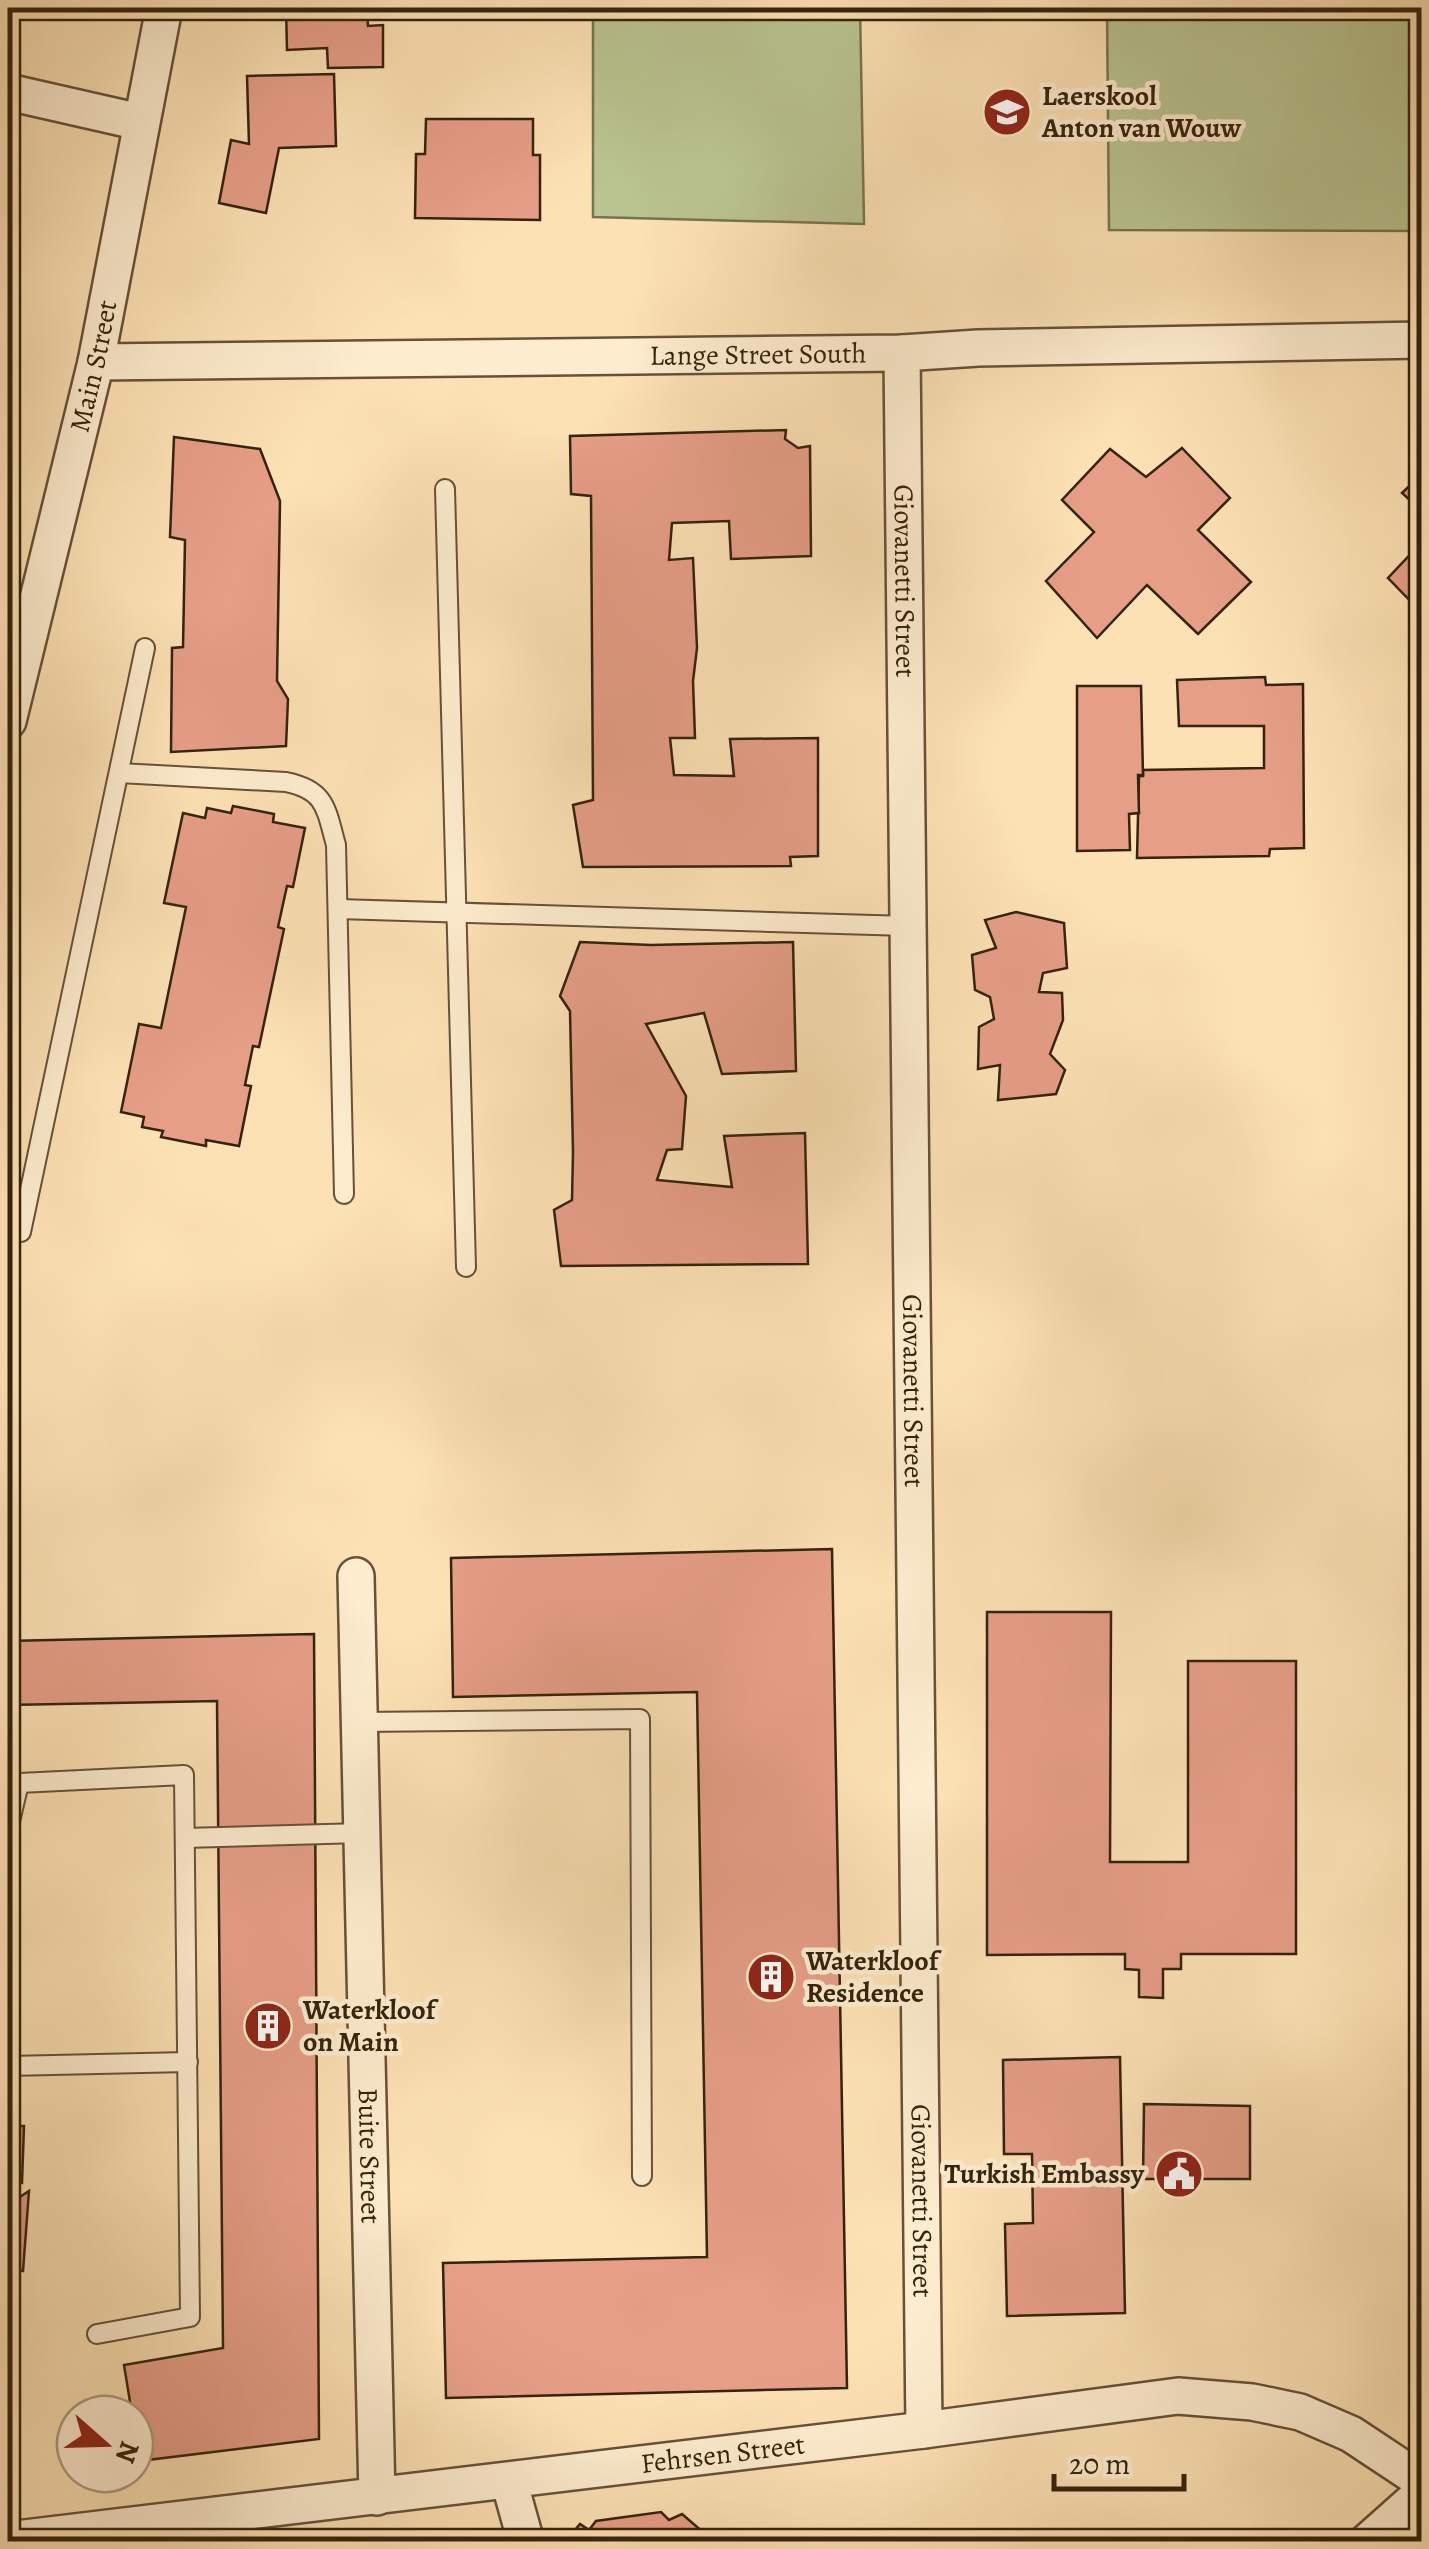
<svg xmlns="http://www.w3.org/2000/svg" width="1429" height="2549" font-family="Alegreya,serif">
	<rect width="100%" height="100%" fill="#fce1b4"/>
	<filter id="stains"><feTurbulence type="fractalNoise" baseFrequency=".002" numOctaves="4"/><feColorMatrix values="0 0 0 0 .2 0 0 0 0 .09 0 0 0 0 .02 0 0 0 .5 -.17"/></filter>
	<radialGradient id="worn" r=".72"><stop offset=".6" stop-color="#630" stop-opacity="0"/><stop offset="1" stop-color="#630" stop-opacity=".3"/></radialGradient>
	<!-- pitch -->
	<g fill="#b9c491" stroke="#76744f" stroke-width="2.5">
		<polygon points="593,8 860,8 864,224 593,217"/>
		<polygon points="1107,8 1421,8 1421,231 1109,230"/>
	</g>
	<!-- building -->
	<g fill="#e69e87" stroke="#34230d" stroke-width="2.5">
		<polygon points="286,8 367,8 368,26 383,25 383,67 328,68 327,48 287,50"/>
		<polygon points="334,74 336,146 279,148 266,213 219,203 231,140 249,144 247,76"/>
		<polygon points="426,119 533,119 533,155 540,155 540,220 415,218 416,154 425,154"/>
		<polygon points="786,430 785,439 798,448 810,446 811,556 731,559 729,521 672,523 669,560 693,558 697,648 693,681 695,738 670,738 674,775 734,776 730,739 818,738 818,856 790,857 791,866 583,867 573,805 593,800 591,496 571,494 570,436"/>
		<polygon points="174,437 260,449 280,501 277,681 288,699 286,746 171,752 172,648 183,647 185,540 170,537"/>
		<polygon points="1182,448 1230,498 1198,530 1251,582 1198,634 1147,585 1097,638 1046,581 1094,532 1062,500 1110,449 1146,477"/>
		<polygon points="1422,474 1422,511 1402,493"/>
		<polygon points="1422,542 1422,613 1388,578"/>
		<polygon points="1265,677 1266,685 1303,684 1304,848 1270,849 1269,856 1137,858 1139,776 1143,776 1143,770 1264,768 1264,726 1179,726 1177,680"/>
		<polygon points="1077,686 1141,686 1143,775 1138,775 1139,813 1129,814 1130,850 1077,851"/>
		<polygon points="233,806 274,814 273,822 305,828 293,887 287,886 278,927 284,929 259,1047 253,1046 245,1085 251,1086 239,1146 206,1140 206,1146 161,1137 163,1131 142,1127 144,1117 121,1112 139,1024 161,1028 186,907 164,903 183,813 205,818 207,808 231,813"/>
		<polygon points="1016,912 1064,923 1067,968 1043,973 1039,992 1062,993 1063,1020 1050,1054 1065,1070 1056,1094 998,1100 1000,1065 978,1069 979,1027 994,1019 990,997 975,990 972,955 996,948 985,920"/>
		<polygon points="580,942 651,945 793,942 796,1071 722,1074 704,1013 646,1024 686,1096 682,1149 667,1150 657,1180 732,1187 724,1136 805,1133 808,1264 561,1266 554,1210 572,1200 573,1152 570,1011 560,996"/>
		<polygon points="832,1549 847,2388 446,2398 443,2263 707,2257 697,1692 453,1697 451,1558"/>
		<polygon points="987,1612 1111,1612 1110,1862 1188,1862 1188,1661 1296,1661 1296,1954 1181,1954 1181,1969 1163,1969 1163,1998 1139,1997 1139,1970 1125,1969 1125,1954 987,1955"/>
		<polygon points="314,1634 319,2439 139,2461 135,2414 132,2414 124,2365 223,2348 217,1701 8,1705 8,1641"/>
		<polygon points="1120,2057 1125,2313 1007,2316 1005,2224 1033,2223 1032,2154 1004,2154 1003,2060"/>
		<polygon points="1144,2104 1250,2106 1250,2179 1143,2179"/>
		<polygon points="8,2126 24,2126 22,2183 8,2183"/>
		<polygon points="29,2191 23,2271 8,2268 8,2205"/>
		<polygon points="661,2512 669,2520 682,2514 711,2539 709,2542 565,2542 580,2524 589,2530 596,2521"/>
	</g>
	<g fill="none" stroke-linecap="round" stroke-linejoin="round">
		<!-- service casing -->
		<g stroke="#665237" stroke-width="22">
			<g id="service">
				<polyline points="445,489 466,1267"/>
				<path d="M119 773 286 782C326 790 326 809 336 845L344 1194"/>
				<polyline points="338,909 908,926"/>
				<polyline points="21,1232 145,648"/>
				<polyline points="360,1722 640,1719 642,2176"/>
				<polyline points="8,1830 19,1783 184,1775 190,2317 97,2334"/>
				<polyline points="185,1838 362,1833"/>
				<polyline points="8,2066 188,2062"/>
			</g>
		</g>
		<!-- minor casing -->
		<g stroke="#665237" stroke-width="40">
			<g id="minor">
				<polyline points="8,92 140,122"/>
				<path id="s1" d="M902 353 924 2430"/>
				<path id="s2" d="M96 362 902 353 978 348 1422 340"/>
				<path id="s3" d="M8 721 96 362 164 8"/>
				<path id="s4" d="M356 1576 377 2497"/>
				<polyline points="509,2481 526,2542"/>
				<path id="s5" d="M8 2540 924 2430 1178 2396 1252 2402 1300 2412 1351 2434 1422 2481"/>
				<polyline points="1367,2542 1422,2493"/>
			</g>
		</g>
		<!-- service -->
		<use href="#service" stroke="#fdecce" stroke-width="18"/>
		<!-- minor -->
		<use href="#minor" stroke="#fdecce" stroke-width="35"/>
	</g>
	<!-- icons -->
	<defs>
		<g id="school-disc" transform="scale(2.5)"><circle r="9.5" fill="#8f2418" stroke="#fdecce"/><path d="M0-5L7-2L0 1L-7-2ZM-4 1L0 2.5L4 1V4Q0 6-4 4Z" fill="#fff"/></g>
		<g id="building-disc" transform="scale(2.5)"><circle r="9.5" fill="#8f2418" stroke="#fdecce"/><path d="M-4-6H4V6H1V3H-1V6H-4ZM-2.5-4.3h1.7v1.8h-1.7ZM.8-4.3h1.7v1.8H.8ZM-2.5-1h1.7V.8h-1.7ZM.8-1h1.7V.8H.8Z" fill="#fff"/></g>
		<g id="civic-disc" transform="scale(2.5)"><circle r="9.5" fill="#8f2418" stroke="#fdecce"/><path d="M-.6-6.5H3V-4.5H.6V-3L4-1V1h2V6H-6V1h2V-1L-.6-3ZM-1.2 2.5V6h2.4V2.5Z" fill="#fff"/></g>
	</defs>
	<g fill-rule="evenodd">
		<use href="#school-disc" x="1007" y="112"/>
		<use href="#building-disc" x="771" y="1977"/>
		<use href="#building-disc" x="268" y="2026"/>
		<use href="#civic-disc" x="1179" y="2174"/>
	</g>
	<g text-anchor="middle" dominant-baseline="central" stroke-width="9" stroke-linejoin="round" paint-order="stroke">
		<!-- poi labels -->
		<g font-size="28" font-weight="bold" fill="#34230d" stroke="#fdecce" text-anchor="start">
			<text x="1042" y="96">Laerskool<tspan x="1042" dy="32">Anton van Wouw</tspan></text>
			<text x="806" y="1961">Waterkloof<tspan x="806" dy="32">Residence</tspan></text>
			<text x="303" y="2010">Waterkloof<tspan x="303" dy="32">on Main</tspan></text>
			<text x="1144" y="2174" text-anchor="end">Turkish Embassy</text>
		</g>
		<!-- street labels -->
		<g font-size="28" fill="#34230d" stroke="#fdecce">
			<text stroke="none"><textPath href="#s2" startOffset="662">Lange Street South</textPath></text>
			<text stroke="none"><textPath href="#s3" startOffset="365">Main Street</textPath></text>
			<text stroke="none"><textPath href="#s1" startOffset="228">Giovanetti Street</textPath></text>
			<text stroke="none"><textPath href="#s1" startOffset="1038">Giovanetti Street</textPath></text>
			<text stroke="none"><textPath href="#s4" startOffset="580">Buite Street</textPath></text>
			<text stroke="none"><textPath href="#s1" startOffset="1848">Giovanetti Street</textPath></text>
			<text stroke="none"><textPath href="#s5" startOffset="720">Fehrsen Street</textPath></text>
		</g>
	</g>
	<!-- margin -->
	<rect width="1429" height="2549" fill="none" stroke="#fce1b4" stroke-width="40"/>
	<rect x="10" y="10" width="1409" height="2529" fill="none" stroke="#34230d" stroke-width="5"/>
	<rect x="20" y="20" width="1389" height="2509" fill="none" stroke="#34230d" stroke-width="2.5"/>
	<!-- north arrow -->
	<g transform="translate(105 2444) rotate(110)"><circle r="48" fill="#fdecce" stroke="#ad9c81" stroke-width="2.5"/>
	<path d="M0-8L18 38L0 25L-18 38Z" fill="#8f2418"/>
	<text y="-15" font-size="28" font-weight="bold" text-anchor="middle" fill="#34230d">N</text>
	</g>
	<!-- scale -->
	<path d="M1054 2474v15h130v-15" fill="none" stroke="#34230d" stroke-width="5"/>
	<text x="1069" y="2474" font-size="30" fill="#34230d" stroke="#fdecce" stroke-width="8" paint-order="stroke">20 m</text>
	<rect width="100%" height="100%" filter="url(#stains)"/>
	<rect width="100%" height="100%" fill="url(#worn)"/>
</svg>
